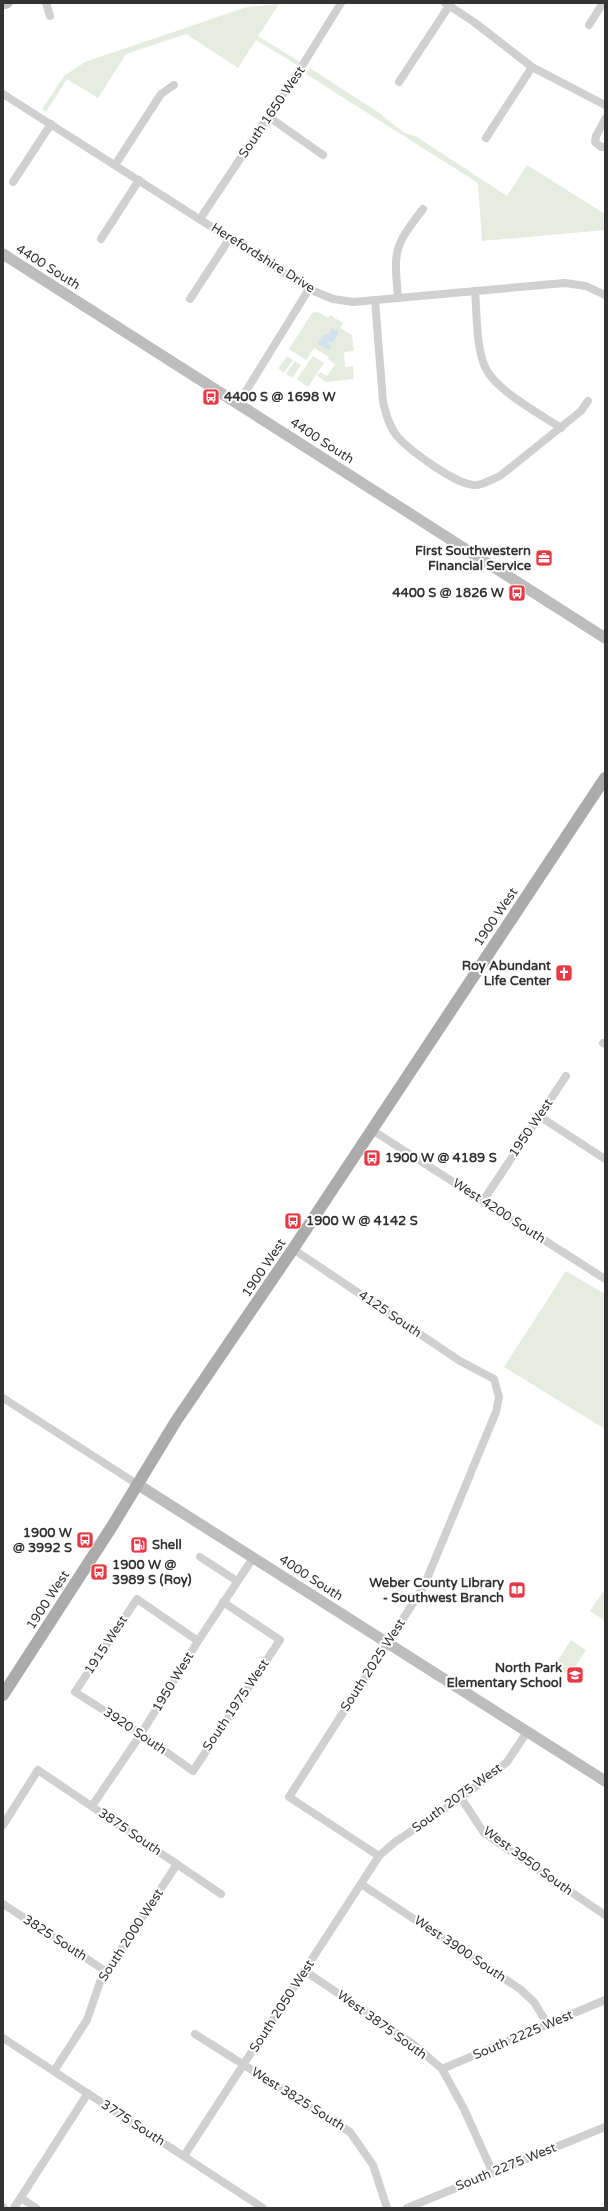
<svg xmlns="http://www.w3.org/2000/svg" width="608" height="2211" font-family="'Varela Round',sans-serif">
	<rect width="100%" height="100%" fill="#fff"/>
	<!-- green -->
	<g fill="#e6ecdf">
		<polygon points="279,4 258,36 300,62 297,65 256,40 238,68 186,34 126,54 98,98 67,79 46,112 42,109 64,76 85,62 247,7"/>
		<polygon points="310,68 378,112 403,132 417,137 507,196 527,165 605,214 605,230 482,241 478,183 306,74"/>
		<polygon points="318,312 328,318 330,315 343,323 340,328 352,335 354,351 344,352 345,367 353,366 354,379 326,382 317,376 320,372 327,376 335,364 328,359 329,357 314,348 306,360 289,349 312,313"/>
		<polygon points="287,356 293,360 284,373 278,369"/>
		<polygon points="313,356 324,363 308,387 297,379"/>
		<polygon points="295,361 301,365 292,378 286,374"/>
		<polygon points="566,1271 605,1294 605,1429 504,1367"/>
		<polygon points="605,1589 605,1621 590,1611"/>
		<polygon points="571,1640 586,1650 570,1675 555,1665"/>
	</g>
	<!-- water -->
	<polygon fill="#cfe2ee" points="332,328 339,332 333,343 328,341 327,343 331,346 329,350 318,344 324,334 328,335"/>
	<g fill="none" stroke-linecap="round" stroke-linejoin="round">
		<!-- street -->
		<g stroke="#d0d0d0" stroke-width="8">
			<polyline points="46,3 50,16"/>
			<polyline points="445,3 474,22 532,67 605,105"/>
			<polyline points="589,25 603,3"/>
			<polyline points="399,82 449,6"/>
			<polyline points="3,94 309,289 333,299 353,302 565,283 586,286 605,295"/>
			<polyline points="269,117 323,155"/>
			<polyline points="605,119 596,136 595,142 601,147 605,147"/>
			<polyline points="486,138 532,67"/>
			<polyline points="115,165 161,94 174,85"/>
			<polyline points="13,182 51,124"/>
			<polyline points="200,219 302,66 341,3"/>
			<polyline points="101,239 139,180"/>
			<path d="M475 291C477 313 476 347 485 367 496 391 539 413 561 428"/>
			<path d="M398 298C394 249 393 248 423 209"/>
			<polyline points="190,299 230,238"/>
			<path d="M375 300 383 402C386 414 389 426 397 436 409 450 455 484 474 485 482 486 492 479 500 476L581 411 588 401"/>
			<polyline points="238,404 309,289"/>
			<polyline points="603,1043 605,1044"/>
			<polyline points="539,1116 605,1159"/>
			<polyline points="372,1130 605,1279"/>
			<polyline points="483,1201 566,1076"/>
			<polyline points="293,1249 460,1361 494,1379 499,1397 496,1412 424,1586 289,1797 379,1856"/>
			<polyline points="3,1398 137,1484"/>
			<polyline points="200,1557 237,1581"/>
			<polyline points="198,1641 137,1599 75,1692 141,1734 193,1771 280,1640 223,1602"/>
			<polyline points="461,1798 484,1833 605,1915"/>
			<polyline points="92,1806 141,1734 198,1641 253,1558"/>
			<polyline points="3,1825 38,1770 221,1894"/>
			<polyline points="361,1884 520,1989 534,2002 548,2025"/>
			<polyline points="3,1904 107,1972"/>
			<polyline points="305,1971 413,2044 442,2069 464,2109 493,2173"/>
			<polyline points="195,2034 350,2132 373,2165 387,2208"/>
			<polyline points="3,2038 263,2208"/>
			<polyline points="442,2069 605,2000"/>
			<polyline points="54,2071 87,2020 100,1982 177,1864"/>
			<polyline points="184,2156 379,1856 395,1842 461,1798 507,1762 527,1732"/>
			<polyline points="21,2198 36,2208"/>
			<polyline points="3,2207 4,2208"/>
			<polyline points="14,2208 88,2093"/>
			<polyline points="407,2208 605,2127"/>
		</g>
		<!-- secondary -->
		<g stroke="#bdbdbd" stroke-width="11">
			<polyline points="3,4 7,3"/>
			<polyline points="3,254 605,638"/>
			<polyline points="137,1484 605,1781"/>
		</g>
		<!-- primary -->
		<polyline stroke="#ababab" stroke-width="12" points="3,1695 111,1528 176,1421 293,1249 605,778"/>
	</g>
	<!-- icons -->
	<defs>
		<g id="bus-square" transform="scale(0.9)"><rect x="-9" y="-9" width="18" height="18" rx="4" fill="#e63946" stroke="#fff"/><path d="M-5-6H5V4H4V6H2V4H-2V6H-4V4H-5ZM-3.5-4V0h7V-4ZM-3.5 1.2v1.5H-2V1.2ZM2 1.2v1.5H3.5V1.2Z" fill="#fff"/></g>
		<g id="office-square" transform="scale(0.9)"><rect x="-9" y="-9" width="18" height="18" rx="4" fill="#e63946" stroke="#fff"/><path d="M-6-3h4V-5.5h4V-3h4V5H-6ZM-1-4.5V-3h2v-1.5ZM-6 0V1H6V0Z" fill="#fff"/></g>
		<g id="church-square" transform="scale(0.9)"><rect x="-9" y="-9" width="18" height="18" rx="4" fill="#e63946" stroke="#fff"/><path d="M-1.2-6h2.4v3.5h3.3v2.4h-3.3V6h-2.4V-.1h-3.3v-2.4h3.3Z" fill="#fff"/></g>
		<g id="fuel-square" transform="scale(0.9)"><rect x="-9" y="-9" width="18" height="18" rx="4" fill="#e63946" stroke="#fff"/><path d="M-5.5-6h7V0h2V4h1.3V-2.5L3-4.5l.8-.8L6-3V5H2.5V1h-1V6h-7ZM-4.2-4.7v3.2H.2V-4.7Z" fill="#fff"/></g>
		<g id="library-square" transform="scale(0.9)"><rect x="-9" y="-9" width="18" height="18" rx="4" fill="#e63946" stroke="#fff"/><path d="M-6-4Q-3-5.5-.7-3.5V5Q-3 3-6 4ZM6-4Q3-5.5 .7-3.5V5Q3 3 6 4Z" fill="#fff"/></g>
		<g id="school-square" transform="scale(0.9)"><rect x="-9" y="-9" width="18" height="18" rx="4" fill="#e63946" stroke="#fff"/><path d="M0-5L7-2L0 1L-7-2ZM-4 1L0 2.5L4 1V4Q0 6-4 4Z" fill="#fff"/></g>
	</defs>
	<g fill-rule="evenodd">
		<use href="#bus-square" x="211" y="397"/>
		<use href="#office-square" x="544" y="558"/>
		<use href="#bus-square" x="517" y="593"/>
		<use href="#church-square" x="564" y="973"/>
		<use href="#bus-square" x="372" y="1158"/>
		<use href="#bus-square" x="293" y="1221"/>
		<use href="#bus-square" x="85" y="1540"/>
		<use href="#fuel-square" x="139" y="1545"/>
		<use href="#bus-square" x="99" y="1572"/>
		<use href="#library-square" x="517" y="1590"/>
		<use href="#school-square" x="575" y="1675"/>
	</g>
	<g text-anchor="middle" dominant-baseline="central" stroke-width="4" stroke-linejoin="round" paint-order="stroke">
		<!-- street labels -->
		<g font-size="13" fill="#333" stroke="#fff">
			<text transform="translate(272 112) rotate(-56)">South 1650 West</text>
			<text transform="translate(263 258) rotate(32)">Herefordshire Drive</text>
			<text transform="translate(48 267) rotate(32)">4400 South</text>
			<text transform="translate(322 441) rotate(33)">4400 South</text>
			<text transform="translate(496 917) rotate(-56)">1900 West</text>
			<text transform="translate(531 1128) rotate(-56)">1950 West</text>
			<text transform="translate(499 1211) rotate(33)">West 4200 South</text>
			<text transform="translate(264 1268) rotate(-56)">1900 West</text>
			<text transform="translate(390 1314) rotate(34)">4125 South</text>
			<text transform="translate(311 1578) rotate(33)">4000 South</text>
			<text transform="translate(48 1600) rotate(-57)">1900 West</text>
			<text transform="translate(106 1645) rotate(-57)">1915 West</text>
			<text transform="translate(373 1665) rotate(-57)">South 2025 West</text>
			<text transform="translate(173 1682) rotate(-59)">1950 West</text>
			<text transform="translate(236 1705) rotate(-56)">South 1975 West</text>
			<text transform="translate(135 1731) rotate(34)">3920 South</text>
			<text transform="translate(457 1798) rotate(-36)">South 2075 West</text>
			<text transform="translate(130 1832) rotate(34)">3875 South</text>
			<text transform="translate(528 1861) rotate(36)">West 3950 South</text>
			<text transform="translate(131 1935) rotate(-57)">South 2000 West</text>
			<text transform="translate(55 1938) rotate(33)">3825 South</text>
			<text transform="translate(460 1949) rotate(34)">West 3900 South</text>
			<text transform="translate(282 2006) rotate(-57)">South 2050 West</text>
			<text transform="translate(382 2025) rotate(36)">West 3875 South</text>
			<text transform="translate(523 2035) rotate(-23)">South 2225 West</text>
			<text transform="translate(298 2099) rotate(32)">West 3825 South</text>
			<text transform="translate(133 2123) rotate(33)">3775 South</text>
			<text transform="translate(506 2167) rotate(-22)">South 2275 West</text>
		</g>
		<!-- poi labels -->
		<g font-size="13" font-weight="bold" fill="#333" stroke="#fff" text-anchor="end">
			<text x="224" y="397" text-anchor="start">4400 S @ 1698 W</text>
			<text x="531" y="551">First Southwestern<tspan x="531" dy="15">Financial Service</tspan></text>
			<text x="504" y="593">4400 S @ 1826 W</text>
			<text x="551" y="966">Roy Abundant<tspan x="551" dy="15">Life Center</tspan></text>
			<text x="385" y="1158" text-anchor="start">1900 W @ 4189 S</text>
			<text x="306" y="1221" text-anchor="start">1900 W @ 4142 S</text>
			<text x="72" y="1533">1900 W<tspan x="72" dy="15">@ 3992 S</tspan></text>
			<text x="152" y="1545" text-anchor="start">Shell</text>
			<text x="112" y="1565" text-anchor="start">1900 W @<tspan x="112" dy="15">3989 S (Roy)</tspan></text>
			<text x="504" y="1583">Weber County Library<tspan x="504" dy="15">- Southwest Branch</tspan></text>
			<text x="562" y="1668">North Park<tspan x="562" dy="15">Elementary School</tspan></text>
		</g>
	</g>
	<!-- border -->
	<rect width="608" height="2211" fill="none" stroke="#333333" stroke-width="8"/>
</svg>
